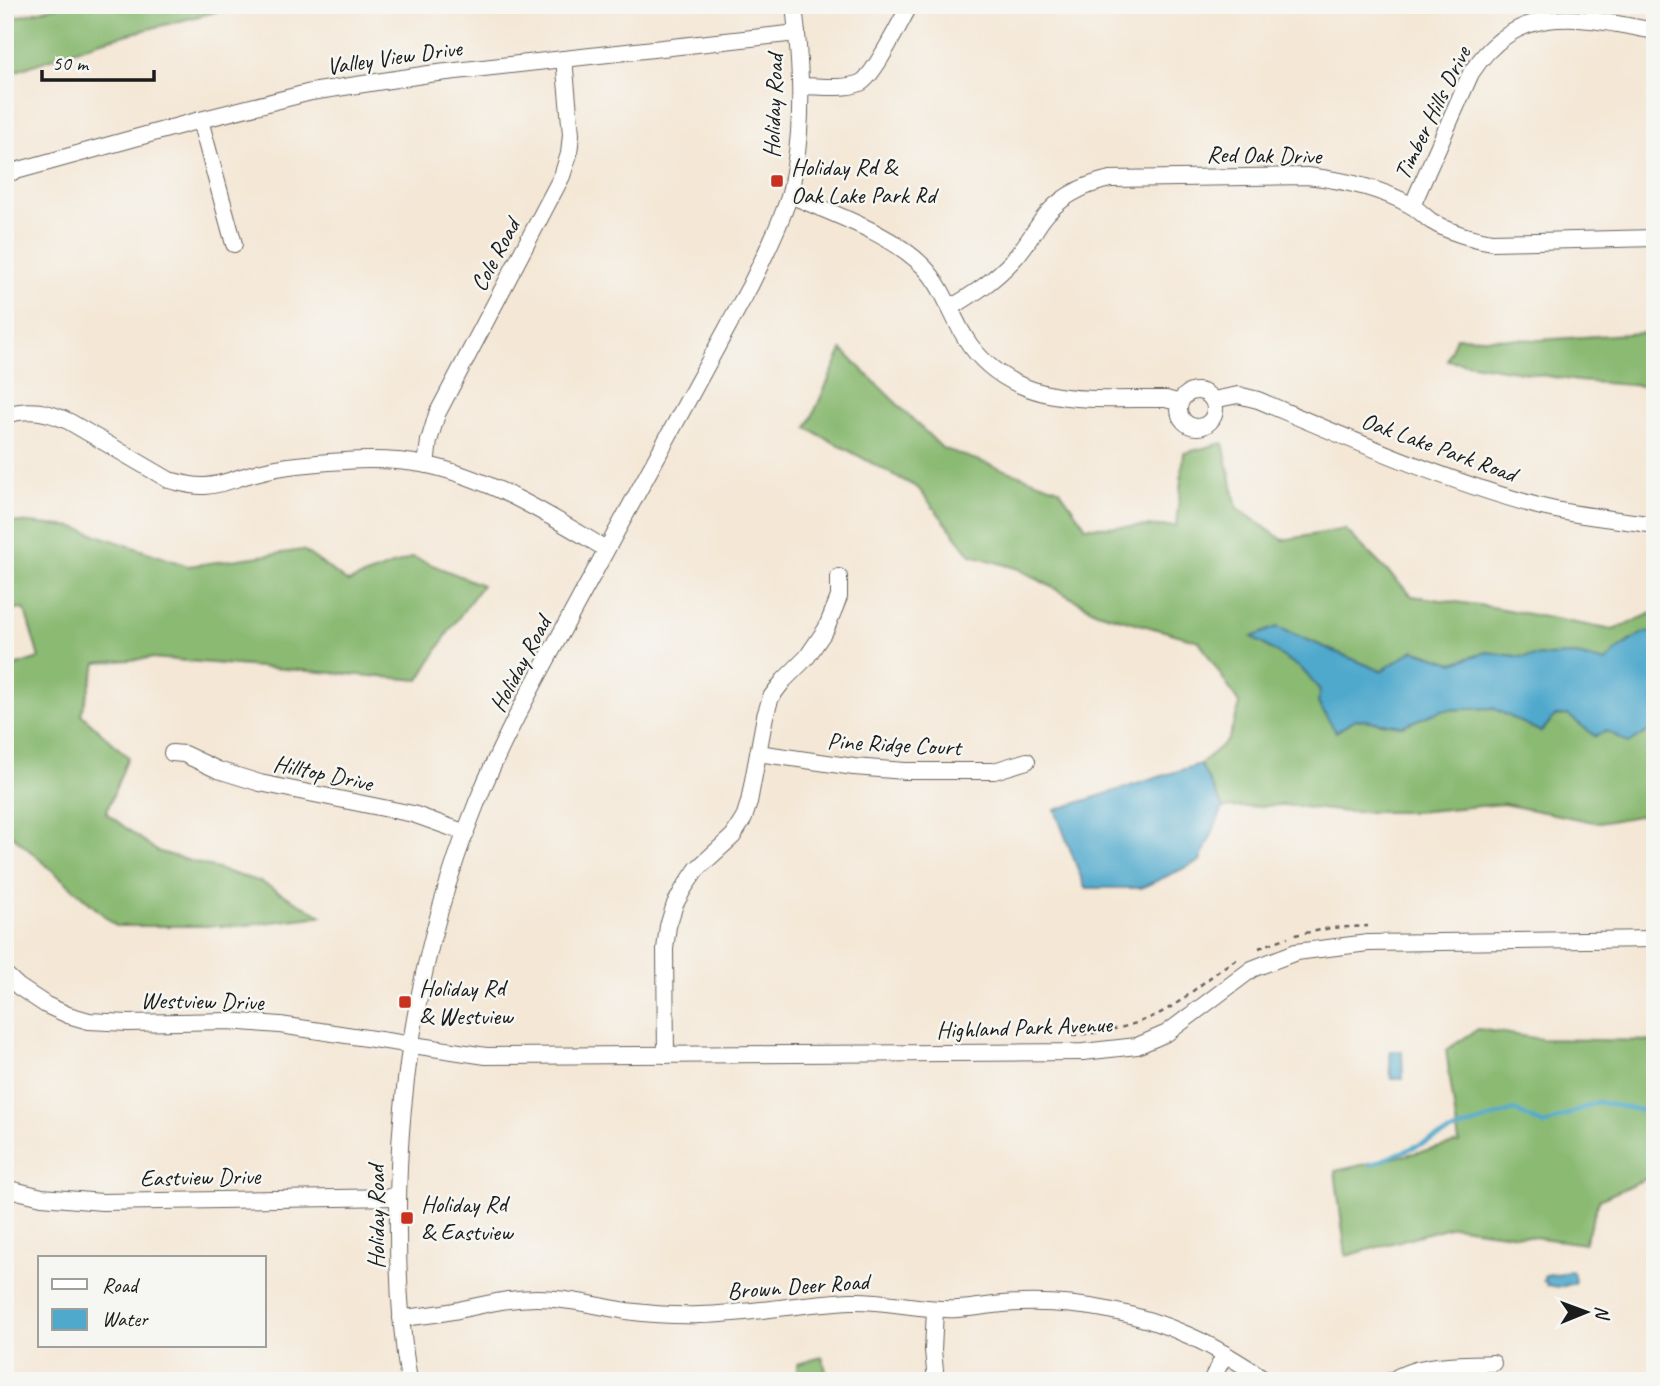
<svg xmlns="http://www.w3.org/2000/svg" width="1660" height="1386" font-family="Caveat,sans-serif">
	<rect width="100%" height="100%" fill="#f6f6f2"/>
	<filter id="ink" filterUnits="userSpaceOnUse"><feTurbulence type="fractalNoise" baseFrequency=".0143" numOctaves="2"/><feDisplacementMap in="SourceGraphic" scale="14" xChannelSelector="R" yChannelSelector="G"/><feConvolveMatrix kernelMatrix="1 2 1 2 8 2 1 2 1" color-interpolation-filters="sRGB"/></filter>
	<filter id="wash" filterUnits="userSpaceOnUse"><feTurbulence type="fractalNoise" baseFrequency=".00686" numOctaves="4" result="noise"/><feDisplacementMap in="SourceGraphic" scale="28" xChannelSelector="R" yChannelSelector="G"/><feGaussianBlur stdDeviation="1.57" result="paint"/><feColorMatrix in="noise" values="0 0 0 0 0 0 0 0 0 0 0 0 0 0 0 0 0 1.4 0 .05"/><feComposite in="paint" operator="in"/></filter>
	<g filter="url(#wash)">
		<rect width="100%" height="100%" fill="#f4e7d6"/>
		<!-- forest -->
		<g fill="#8bba73" stroke="#546b48" stroke-width="2">
			<polygon points="63,5 242,5 98,42 5,75 5,20"/>
			<polygon points="1655,332 1655,387 1578,381 1447,360 1456,337 1539,340"/>
			<path d="M842 350 942 448 1059 489 1086 527 1176 526 1184 453 1223 443 1237 508 1283 540 1345 529 1412 596 1492 607 1613 630 1655 612V630C1634 636 1620 645 1606 662L1576 655 1523 657 1487 652 1453 663 1414 650 1381 671 1277 627 1252 637 1302 669 1320 690 1356 719 1402 726 1442 710 1493 708 1541 732 1555 716 1568 715 1595 736 1607 731 1629 743 1655 727V813L1599 823 1503 804 1415 812H1347L1285 805 1223 808 1200 764 1228 740 1240 705 1199 641 1097 612 1019 569 971 555 918 488 807 428Z"/>
			<polygon points="5,521 74,527 188,566 303,550 348,582 413,557 482,585 449,631 419,680 151,658 97,663 81,714 128,757 106,813 157,851 261,882 322,916 238,926 116,926 5,829 5,669 39,658 25,610 5,607"/>
			<polygon points="1478,1029 1541,1039 1655,1041 1655,1183 1645,1179 1599,1200 1584,1244 1453,1226 1346,1256 1335,1171 1459,1143 1446,1050"/>
			<polygon points="822,1357 829,1381 797,1381 797,1364"/>
		</g>
		<!-- water -->
		<g fill="#4fa9cc" stroke="#366274" stroke-width="2">
			<polygon points="1277,627 1381,671 1414,650 1453,663 1487,652 1523,657 1576,655 1606,662 1618,649 1643,633 1655,630 1655,727 1629,743 1607,731 1595,736 1568,715 1555,716 1541,732 1493,708 1442,710 1402,726 1356,719 1336,732 1318,703 1320,690 1302,669 1252,637"/>
			<polygon points="1200,764 1223,808 1200,861 1141,888 1085,888 1055,810"/>
			<polygon points="1390,1051 1402,1051 1403,1079 1391,1079"/>
			<polygon points="1570,1271 1573,1272 1575,1281 1574,1283 1558,1288 1547,1286 1546,1282 1543,1281 1545,1276 1547,1276 1549,1274 1558,1275"/>
		</g>
		<g fill="none" stroke-linecap="round" stroke-linejoin="round">
			<!-- stream -->
			<polyline stroke="#4fa9cc" stroke-width="4.5" points="1370,1165 1451,1132 1514,1110 1544,1125 1597,1102 1639,1110 1655,1106"/>
		</g>
	</g>
	<g filter="url(#ink)">
		<g fill="none" stroke-linecap="round" stroke-linejoin="round">
			<!-- minor casing -->
			<g stroke="#68635d" stroke-width="18">
				<g id="minor">
					<path d="M801 86C819 86 843 90 860 83 874 77 901 20 910 5"/>
					<polyline points="200,120 234,244"/>
					<polyline points="5,174 200,120 311,92 429,74 797,33"/>
					<path d="M790 195C833 214 891 233 924 267 946 290 952 320 970 345 1018 410 1095 398 1166 399L1180 403"/>
					<path d="M1412 206 1471 73C1519 0 1579 17 1655 31"/>
					<path d="M950 308C974 294 995 280 1014 259 1025 247 1033 233 1042 220 1059 197 1083 185 1110 179L1307 176C1342 180 1379 187 1410 205 1418 209 1424 216 1431 221 1451 233 1470 238 1492 242L1655 238"/>
					<circle cx="1197" cy="409" r="18"/>
					<path d="M1213 400 1238 395 1258 400C1350 439 1442 480 1538 506 1576 516 1616 519 1655 525"/>
					<path d="M5 415C31 408 47 411 70 422L169 480C181 483 193 487 205 486 222 485 236 478 252 474 264 470 276 468 289 466 335 461 381 456 427 465 492 479 550 516 606 549"/>
					<polyline points="426,465 429,441 437,414 562,176 569,154 571,134 564,59"/>
					<polyline points="172,753 184,754 218,770 260,783 413,814 466,833"/>
					<polyline points="758,753 854,767 905,771 994,771 1027,761"/>
					<polyline points="5,974 19,987 46,1005 68,1015 89,1021 128,1023 228,1021 280,1025 486,1056 1083,1052 1137,1046 1167,1033 1252,969 1296,952 1368,943 1655,939"/>
					<polyline points="666,1055 665,949 668,926 675,904 684,888 697,869 733,836 744,818 749,802 765,716 771,697 784,680 807,657 826,629 839,597 839,577"/>
					<polyline points="5,1188 42,1197 102,1202 397,1197"/>
					<polyline points="935,1310 933,1350 936,1381"/>
					<path d="M401 1318C421 1316 440 1314 459 1310 487 1304 507 1298 537 1298 567 1298 597 1306 626 1311 650 1314 675 1316 700 1315 751 1314 801 1303 852 1301 888 1300 922 1311 957 1309 978 1308 999 1303 1020 1303 1077 1301 1138 1312 1190 1336 1217 1348 1243 1365 1268 1381"/>
					<path d="M409 1381C401 1333 398 1283 398 1234 396 1086 422 939 477 802 505 733 543 667 578 602 635 496 693 391 750 286 764 257 779 228 789 197 792 187 793 176 795 166 804 112 800 59 794 5"/>
					<polyline points="1211,1381 1225,1354"/>
					<path d="M1391 1381C1419 1362 1461 1365 1493 1363"/>
				</g>
			</g>
			<!-- path -->
			<g stroke="#68635d" stroke-width="2.5" stroke-dasharray="5 5" stroke-linecap="butt">
				<polyline points="1295,935 1331,928 1368,926"/>
				<polyline points="1259,948 1288,937"/>
				<path d="M1072 1035C1109 1033 1149 1023 1180 1001 1199 987 1216 971 1237 959"/>
			</g>
			<!-- minor -->
			<use href="#minor" stroke="#fff" stroke-width="16"/>
		</g>
	</g>
	<!-- markers -->
	<g fill="#c8321e" stroke="#f6f6f2" stroke-width="2.5">
		<rect x="770" y="174" width="14" height="14" rx="3.5"/>
		<rect x="398" y="995" width="14" height="14" rx="3.5"/>
		<rect x="400" y="1211" width="14" height="14" rx="3.5"/>
	</g>
	<g text-anchor="middle" dominant-baseline="central" stroke-width="5" stroke-linejoin="round" paint-order="stroke">
		<!-- street labels -->
		<g font-size="24" fill="#1c1c1c" stroke="#f6f6f2">
			<text transform="translate(394 57) rotate(-8)">Valley View Drive</text>
			<text transform="translate(773 106) rotate(-88)">Holiday Road</text>
			<text transform="translate(1432 113) rotate(-64)">Timber Hills Drive</text>
			<text transform="translate(1264 155) rotate(1)">Red Oak Drive</text>
			<text transform="translate(495 255) rotate(-62)">Cole Road</text>
			<text transform="translate(1439 447) rotate(20)">Oak Lake Park Road</text>
			<text transform="translate(520 664) rotate(-62)">Holiday Road</text>
			<text transform="translate(894 744) rotate(3)">Pine Ridge Court</text>
			<text transform="translate(323 773) rotate(12)">Hilltop Drive</text>
			<text transform="translate(202 1001) rotate(1)">Westview Drive</text>
			<text transform="translate(1024 1027) rotate(-2)">Highland Park Avenue</text>
			<text transform="translate(200 1177) rotate(-1)">Eastview Drive</text>
			<text transform="translate(376 1217) rotate(-90)">Holiday Road</text>
			<text transform="translate(798 1286) rotate(-4)">Brown Deer Road</text>
		</g>
		<!-- poi labels -->
		<g font-size="24" fill="#1c1c1c" stroke="#f6f6f2" text-anchor="start">
			<text x="791" y="167">Holiday Rd &amp;<tspan x="791" dy="28">Oak Lake Park Rd</tspan></text>
			<text x="419" y="988">Holiday Rd<tspan x="419" dy="28">&amp; Westview</tspan></text>
			<text x="421" y="1204">Holiday Rd<tspan x="421" dy="28">&amp; Eastview</tspan></text>
		</g>
	</g>
	<!-- margin -->
	<rect width="1660" height="1386" fill="none" stroke="#f6f6f2" stroke-width="28"/>
	<!-- legend -->
	<rect x="38" y="1256" width="228" height="91" fill="#f6f6f2" stroke="#9f9f9c" stroke-width="2"/>
	<rect x="52" y="1279" width="35" height="10" fill="#ffffff" stroke="#9f9f9c" stroke-width="2"/>
	<text x="102" y="1292" font-size="21" fill="#1c1c1c">Road</text>
	<rect x="52" y="1309" width="35" height="21" fill="#4fa9cc" stroke="#9f9f9c" stroke-width="2"/>
	<text x="102" y="1326" font-size="21" fill="#1c1c1c">Water</text>
	<!-- north arrow -->
	<g transform="translate(1586 1312) rotate(89)" stroke="#f6f6f2" stroke-width="5" paint-order="stroke">
	<path d="M0-5L12 26L0 18L-12 26Z" fill="#1c1c1c"/>
	<text y="-10" font-size="19" font-weight="bold" text-anchor="middle" fill="#1c1c1c">N</text>
	</g>
	<!-- scale -->
	<path d="M42 70v10h112v-10" fill="none" stroke="#1c1c1c" stroke-width="3.5"/>
	<text x="52" y="70" font-size="21" fill="#1c1c1c" stroke="#f6f6f2" stroke-width="5" paint-order="stroke">50 m</text>
</svg>
